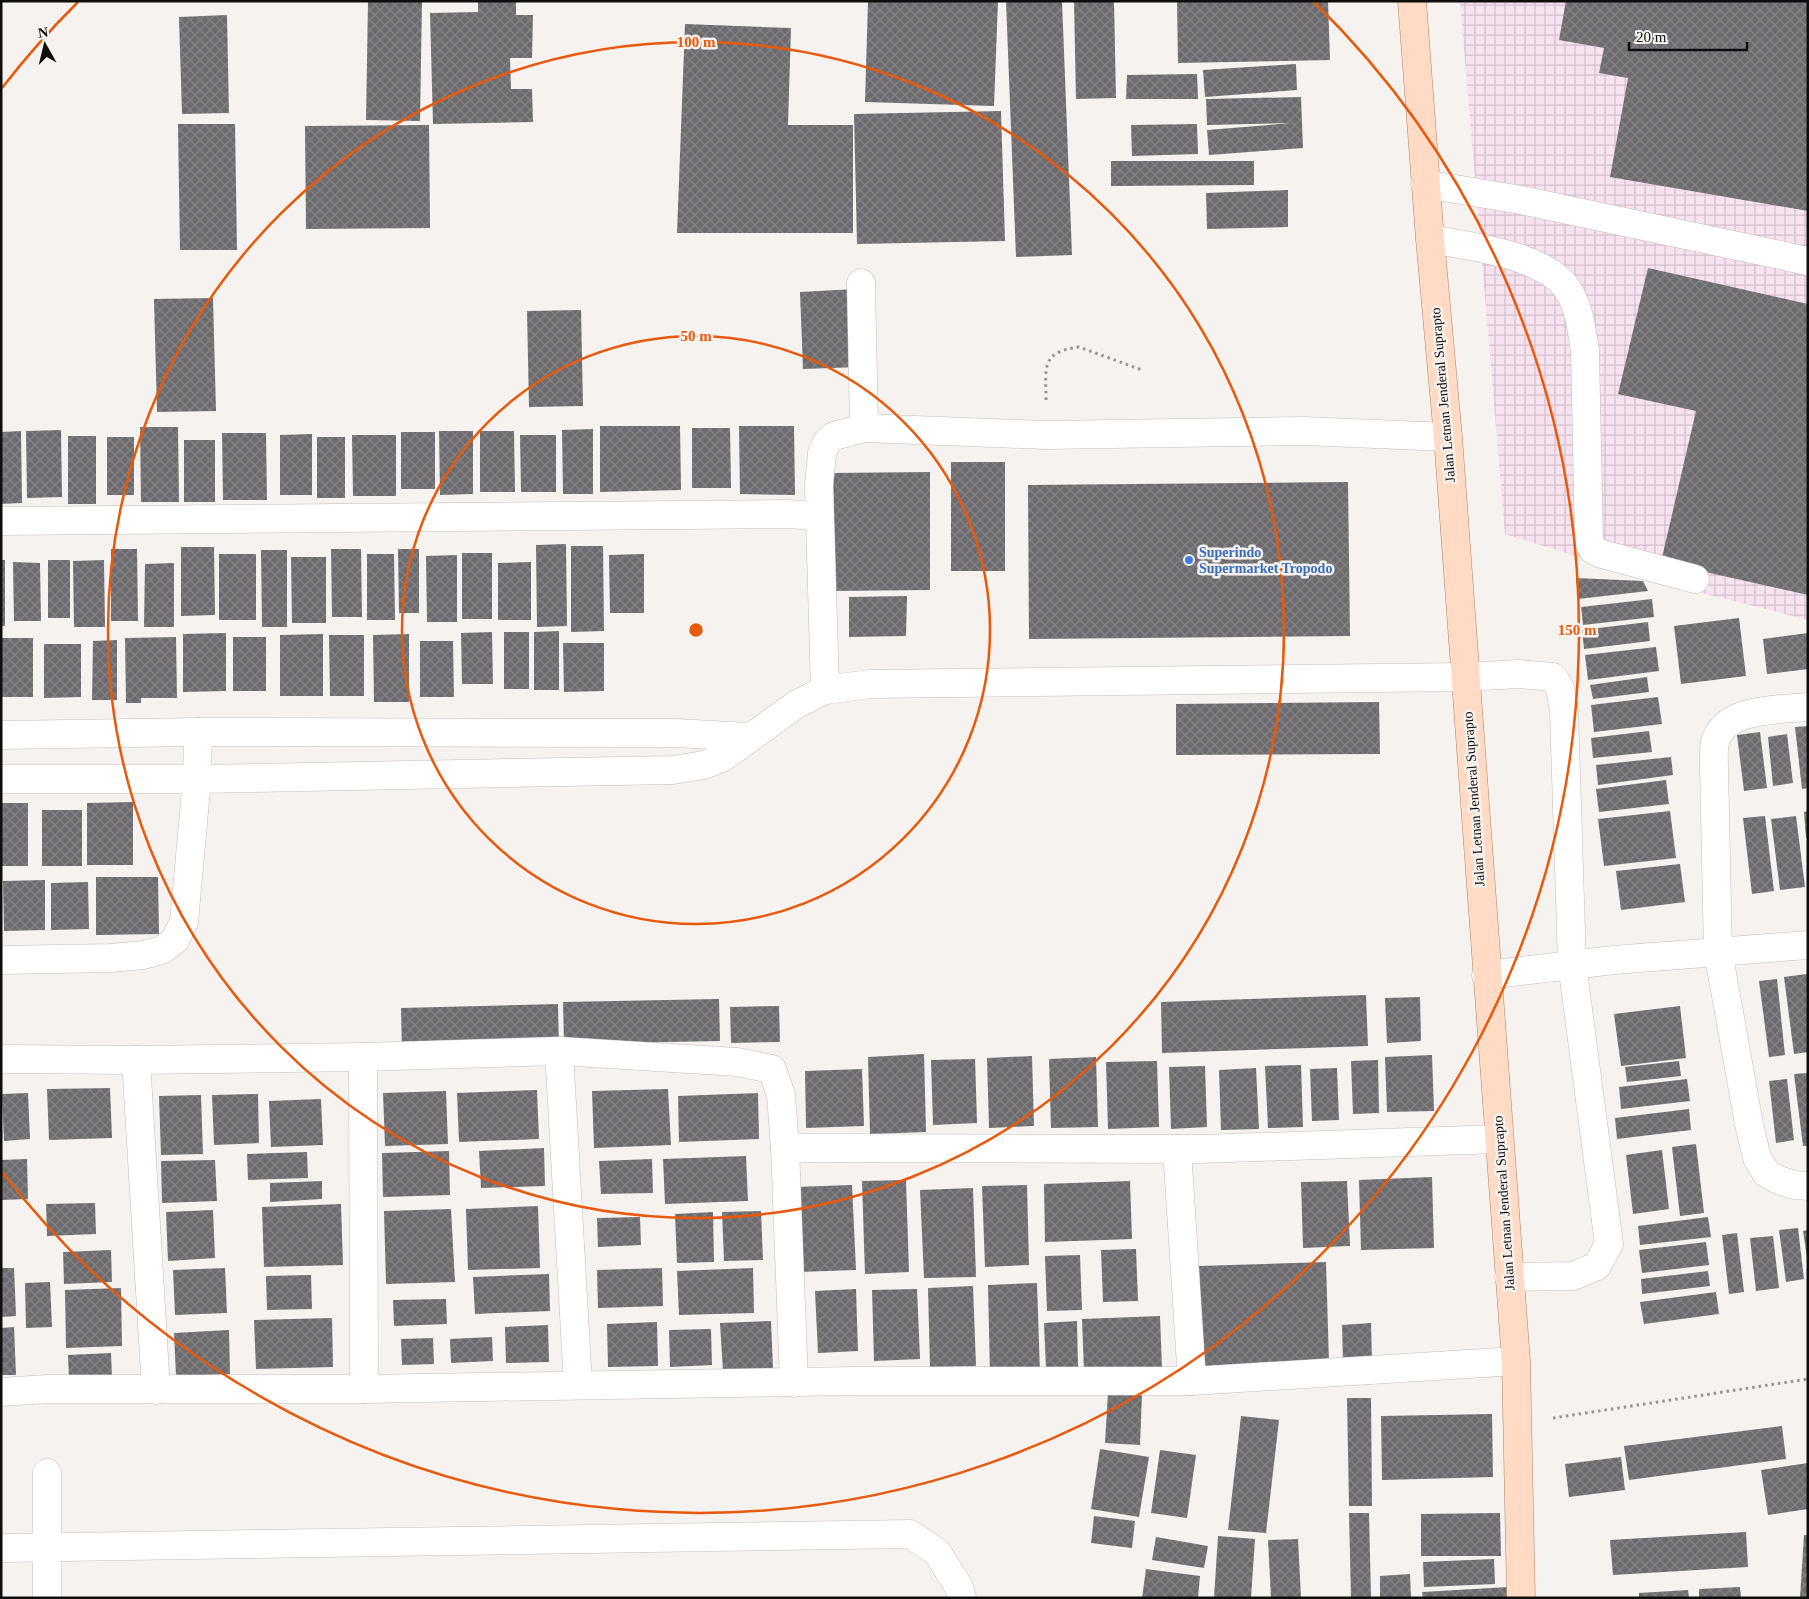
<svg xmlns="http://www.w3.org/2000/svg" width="1809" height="1599" font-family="'Times New Roman',serif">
	<defs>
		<pattern id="industrial-grid" width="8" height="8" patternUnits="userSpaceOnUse" patternTransform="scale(1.25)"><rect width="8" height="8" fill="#f7e2f0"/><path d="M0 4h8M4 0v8" fill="none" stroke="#d3c1cd"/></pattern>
		<pattern id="building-cross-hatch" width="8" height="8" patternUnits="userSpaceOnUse" patternTransform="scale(1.25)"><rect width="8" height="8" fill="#6d6b6f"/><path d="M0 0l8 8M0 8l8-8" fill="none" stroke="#838284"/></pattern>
	</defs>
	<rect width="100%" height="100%" fill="#f6f2ef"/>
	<!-- industrial -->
	<polygon fill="url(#industrial-grid)" points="1460,1 1808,1 1808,620 1663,583 1505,534"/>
	<!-- building -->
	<g fill="url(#building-cross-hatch)">
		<polygon points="368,1 422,1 420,121 366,120"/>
		<polygon points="868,1 998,1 994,106 865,102"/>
		<polygon points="1006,1 1062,1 1072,255 1016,257"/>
		<polygon points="1074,1 1114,1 1116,98 1076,99"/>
		<polygon points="1177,1 1328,1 1330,60 1178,63"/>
		<polygon points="1566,1 1808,1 1808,211 1610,177 1628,78 1599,73 1604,48 1559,40"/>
		<polygon points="478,2 516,2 516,15 533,15 532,58 510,58 511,89 532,89 533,122 433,124 430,13 478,12"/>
		<polygon points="227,15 229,113 182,114 179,17"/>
		<polygon points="685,24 791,28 788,125 853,125 853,233 677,233"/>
		<polygon points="1296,64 1297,90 1205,97 1203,70"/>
		<polygon points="1197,74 1198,99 1126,99 1127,75"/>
		<polygon points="1301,97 1303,148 1209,155 1207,130 1292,123 1207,125 1206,99"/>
		<polygon points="1001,111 1005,241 857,244 854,114"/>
		<polygon points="178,124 235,124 237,250 180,250"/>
		<polygon points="1197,124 1198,154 1132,156 1131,125"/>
		<polygon points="429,125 430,228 306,229 305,126"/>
		<polygon points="1111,161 1254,161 1254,185 1111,186"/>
		<polygon points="1288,190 1288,227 1207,229 1206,193"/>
		<polygon points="1648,268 1808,304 1808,595 1661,562 1696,411 1618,394"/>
		<polygon points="856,289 859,367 803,369 800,292"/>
		<polygon points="213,298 216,411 157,412 154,299"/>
		<polygon points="581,310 583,406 529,407 527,311"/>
		<polygon points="600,426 680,426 681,490 600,492"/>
		<polygon points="739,426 794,426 795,495 740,494"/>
		<polygon points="140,427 178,427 179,502 141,502"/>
		<polygon points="692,428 730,428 731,488 692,488"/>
		<polygon points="593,429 593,494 563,494 562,430"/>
		<polygon points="61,430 62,497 27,498 26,431"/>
		<polygon points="21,431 22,503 1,504 1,432"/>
		<polygon points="439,431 473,431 473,494 440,495"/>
		<polygon points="480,431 514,431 515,492 480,492"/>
		<rect x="401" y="432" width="34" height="57"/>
		<polygon points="222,433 266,433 267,500 223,500"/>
		<polygon points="312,434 312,495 280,495 280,435"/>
		<polygon points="352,435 396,435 396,496 353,496"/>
		<polygon points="520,435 556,435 556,492 521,492"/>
		<rect x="68" y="436" width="28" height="68"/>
		<rect x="107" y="437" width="27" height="58"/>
		<rect x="317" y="437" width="28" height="61"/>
		<rect x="184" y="440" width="31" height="62"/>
		<rect x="951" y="462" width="54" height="109"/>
		<polygon points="930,472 930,590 830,591 830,473"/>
		<polygon points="1348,482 1350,636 1029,639 1028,485"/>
		<polygon points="566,544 567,626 537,627 536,545"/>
		<polygon points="571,546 603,546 604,631 571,632"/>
		<polygon points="181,547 214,547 215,615 181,616"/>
		<polygon points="111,549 137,549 138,621 111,621"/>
		<polygon points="331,549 361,549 362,617 332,617"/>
		<polygon points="398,549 419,549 419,613 399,613"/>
		<polygon points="261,550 287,550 287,627 262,627"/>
		<rect x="462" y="553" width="30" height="66"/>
		<rect x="219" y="554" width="37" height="66"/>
		<polygon points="367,554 394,554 395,620 367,620"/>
		<polygon points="644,554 644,613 610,613 609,555"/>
		<polygon points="457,555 457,622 427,622 426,556"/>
		<polygon points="291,557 326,557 326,623 292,623"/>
		<rect x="1" y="560" width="4" height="66"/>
		<rect x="48" y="560" width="22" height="58"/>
		<polygon points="104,560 105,627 74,627 73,561"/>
		<polygon points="13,562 40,563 41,621 14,621"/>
		<polygon points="531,562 531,620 498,620 498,563"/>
		<polygon points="174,563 174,627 144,627 145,564"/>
		<polygon points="1576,578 1643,581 1648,591 1578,599"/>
		<polygon points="907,596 906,636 849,637 849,597"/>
		<polygon points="1652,599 1654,617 1583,625 1581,607"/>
		<polygon points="1739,618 1746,676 1681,684 1674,626"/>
		<polygon points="1648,622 1650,641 1584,649 1582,630"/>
		<polygon points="559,631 559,690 534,690 534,632"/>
		<polygon points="492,632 493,684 462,684 461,633"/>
		<rect x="504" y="632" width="25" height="57"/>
		<polygon points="226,633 226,691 183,692 183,634"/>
		<polygon points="1808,633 1808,669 1767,674 1763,639"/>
		<polygon points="323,634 323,696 280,696 280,635"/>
		<polygon points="409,634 409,702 374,702 373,635"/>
		<polygon points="329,635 364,635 364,696 330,696"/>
		<polygon points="176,637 177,698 141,698 141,703 126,703 125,638"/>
		<rect x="233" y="637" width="33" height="54"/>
		<rect x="1" y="638" width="32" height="59"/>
		<polygon points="117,640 117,700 92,700 93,641"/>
		<polygon points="420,641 453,641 454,697 420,697"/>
		<polygon points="563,643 604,643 604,691 564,692"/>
		<polygon points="44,644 81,644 81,697 44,698"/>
		<polygon points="1656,647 1659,671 1588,680 1585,655"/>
		<polygon points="1647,677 1649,692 1593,699 1590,685"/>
		<polygon points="1658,697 1662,724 1594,732 1591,705"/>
		<polygon points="1379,702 1380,754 1176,755 1176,704"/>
		<polygon points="1808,726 1808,788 1802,789 1795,727"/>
		<polygon points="1649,731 1652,752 1593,758 1591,738"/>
		<polygon points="1760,732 1767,788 1744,791 1737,735"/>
		<polygon points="1787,734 1793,783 1773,786 1768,737"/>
		<polygon points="1671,757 1673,775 1598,785 1596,765"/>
		<polygon points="1666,780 1669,804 1599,812 1596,789"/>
		<polygon points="133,802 133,865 87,865 87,803"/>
		<rect x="1" y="803" width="27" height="63"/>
		<rect x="42" y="810" width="40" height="56"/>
		<polygon points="1670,811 1676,858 1604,866 1598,819"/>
		<polygon points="1808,811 1808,837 1806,838 1804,812"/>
		<polygon points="1765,816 1774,891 1752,894 1743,818"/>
		<polygon points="1796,816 1805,887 1780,890 1771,819"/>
		<polygon points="1680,864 1685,902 1621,910 1616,871"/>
		<polygon points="96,877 158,877 159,934 96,935"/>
		<polygon points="45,880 45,930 4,931 3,881"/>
		<polygon points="88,882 89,929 51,930 51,883"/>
		<polygon points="1807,974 1808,1052 1794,1054 1784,977"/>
		<polygon points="1777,979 1785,1055 1769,1057 1759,981"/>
		<polygon points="1366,995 1368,1046 1162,1053 1161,1002"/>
		<polygon points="1420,997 1421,1041 1387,1043 1385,998"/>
		<polygon points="719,999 720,1041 564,1044 563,1002"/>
		<polygon points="558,1004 559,1048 402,1051 401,1008"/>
		<polygon points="779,1006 780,1042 731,1043 730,1007"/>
		<polygon points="1680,1006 1686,1058 1621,1066 1614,1014"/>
		<polygon points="924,1054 926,1132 870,1134 868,1057"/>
		<polygon points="1432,1055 1434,1111 1387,1112 1385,1057"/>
		<polygon points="1032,1056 1034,1126 989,1128 987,1058"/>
		<polygon points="1096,1057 1098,1127 1051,1128 1049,1059"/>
		<polygon points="975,1059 977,1123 933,1125 931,1060"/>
		<polygon points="1378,1060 1379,1113 1353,1114 1351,1061"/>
		<polygon points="1157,1061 1159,1127 1108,1129 1106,1062"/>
		<polygon points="1679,1061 1681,1076 1627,1082 1625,1067"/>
		<polygon points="1301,1065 1303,1127 1268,1128 1265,1066"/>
		<polygon points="1205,1066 1207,1127 1171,1129 1169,1067"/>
		<polygon points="1256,1068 1259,1129 1221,1130 1219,1070"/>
		<polygon points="1337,1068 1339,1120 1312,1121 1310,1069"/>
		<polygon points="862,1069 864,1126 806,1128 805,1071"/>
		<polygon points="1808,1073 1808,1146 1803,1146 1794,1074"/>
		<polygon points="1687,1079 1690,1101 1621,1109 1619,1087"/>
		<polygon points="1787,1079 1794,1140 1776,1143 1769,1081"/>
		<polygon points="110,1088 112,1138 49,1140 47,1089"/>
		<polygon points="668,1089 671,1145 594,1148 592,1091"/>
		<polygon points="537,1090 539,1139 459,1142 457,1093"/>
		<polygon points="446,1091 448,1144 385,1146 383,1093"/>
		<polygon points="28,1093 30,1139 4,1141 2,1094"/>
		<polygon points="758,1093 759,1139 679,1142 678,1096"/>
		<polygon points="258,1094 259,1143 214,1145 212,1095"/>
		<polygon points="201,1095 203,1154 161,1155 159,1096"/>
		<polygon points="321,1099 323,1145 271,1147 269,1101"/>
		<polygon points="1689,1109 1691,1130 1617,1139 1615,1118"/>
		<polygon points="1696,1144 1704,1213 1680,1216 1672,1147"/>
		<polygon points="544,1148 545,1186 481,1188 479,1151"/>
		<polygon points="1662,1150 1669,1209 1633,1214 1626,1155"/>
		<polygon points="449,1151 450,1195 383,1197 382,1153"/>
		<polygon points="307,1152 308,1178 248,1180 247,1154"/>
		<polygon points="746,1156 748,1201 665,1204 663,1159"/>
		<polygon points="27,1159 28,1199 1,1200 1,1160"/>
		<polygon points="652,1159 653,1193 601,1194 599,1161"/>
		<polygon points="215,1160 217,1201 162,1203 161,1161"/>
		<polygon points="1432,1177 1434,1248 1361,1250 1359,1180"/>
		<polygon points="906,1180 909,1272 865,1274 862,1181"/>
		<polygon points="322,1181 322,1199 270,1202 270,1183"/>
		<polygon points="1130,1181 1132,1239 1045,1242 1044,1184"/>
		<polygon points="1347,1181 1350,1246 1303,1248 1301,1182"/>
		<polygon points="852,1185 856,1270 798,1272 794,1187"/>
		<polygon points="1027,1185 1029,1265 985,1267 982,1186"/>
		<polygon points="973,1188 976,1277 924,1278 920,1190"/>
		<polygon points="95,1203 96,1234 47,1236 46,1204"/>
		<polygon points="341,1204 343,1265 264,1267 262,1207"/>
		<polygon points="538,1206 540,1268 468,1270 466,1209"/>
		<polygon points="451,1209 455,1282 386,1284 384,1211"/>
		<polygon points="213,1210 215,1258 168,1261 166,1212"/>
		<polygon points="761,1211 763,1260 724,1261 722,1212"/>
		<polygon points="713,1212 714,1262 677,1263 675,1214"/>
		<polygon points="640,1217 641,1245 598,1247 597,1218"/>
		<polygon points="1708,1217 1711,1237 1640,1245 1638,1226"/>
		<polygon points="1798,1228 1804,1279 1786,1282 1779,1230"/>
		<polygon points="1808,1230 1808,1257 1807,1257 1803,1231"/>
		<polygon points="1737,1233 1744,1292 1729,1294 1722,1235"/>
		<polygon points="1773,1236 1779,1288 1756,1291 1750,1238"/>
		<polygon points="1706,1242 1709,1265 1642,1273 1639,1250"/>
		<polygon points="1136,1249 1138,1301 1103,1302 1101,1250"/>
		<polygon points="111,1250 112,1282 64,1284 63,1252"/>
		<polygon points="1080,1255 1082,1310 1047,1311 1045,1256"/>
		<polygon points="1326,1262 1329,1363 1202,1367 1199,1266"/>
		<polygon points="1,1268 14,1268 16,1316 1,1317"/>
		<polygon points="225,1268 227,1313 175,1315 173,1270"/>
		<polygon points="662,1268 663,1306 598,1308 597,1270"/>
		<polygon points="753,1268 754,1313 679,1315 677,1271"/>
		<polygon points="1708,1271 1710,1286 1642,1294 1641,1279"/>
		<polygon points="549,1274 550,1311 475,1314 473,1277"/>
		<polygon points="311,1275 312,1309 267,1310 266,1276"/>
		<polygon points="50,1282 52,1327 26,1328 25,1283"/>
		<polygon points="1037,1283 1040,1374 990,1375 988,1285"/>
		<polygon points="973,1286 976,1366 930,1367 928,1288"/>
		<polygon points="121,1288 122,1346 66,1348 65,1290"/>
		<polygon points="856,1289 858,1351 818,1353 815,1291"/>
		<polygon points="917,1289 920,1359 874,1361 872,1290"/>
		<polygon points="1716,1292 1719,1314 1644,1324 1640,1302"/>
		<polygon points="446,1299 447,1324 394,1326 393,1300"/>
		<polygon points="1160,1316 1162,1369 1084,1372 1082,1319"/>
		<polygon points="332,1318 333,1367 256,1369 254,1320"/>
		<polygon points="771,1321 773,1369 723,1371 720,1323"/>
		<polygon points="1077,1321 1078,1367 1046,1368 1044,1323"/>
		<polygon points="657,1322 658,1366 608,1367 607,1324"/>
		<polygon points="1371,1323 1372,1362 1343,1363 1342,1325"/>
		<polygon points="548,1325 549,1362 506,1363 505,1327"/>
		<polygon points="14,1327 16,1375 1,1375 1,1328"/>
		<polygon points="711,1329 712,1365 670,1367 669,1330"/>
		<polygon points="229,1330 230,1374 176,1376 174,1333"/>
		<polygon points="492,1337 493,1361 451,1363 450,1339"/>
		<polygon points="433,1338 434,1364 402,1365 401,1339"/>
		<polygon points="111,1353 112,1378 69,1380 68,1355"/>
		<polygon points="1108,1393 1142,1395 1140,1445 1105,1443"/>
		<polygon points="1347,1398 1371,1398 1372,1506 1349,1506"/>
		<polygon points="1492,1414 1493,1477 1382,1480 1381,1416"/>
		<polygon points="1241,1416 1279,1420 1266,1533 1228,1530"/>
		<polygon points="1782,1426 1786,1459 1629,1480 1624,1446"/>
		<polygon points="1100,1449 1149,1457 1139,1517 1091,1509"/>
		<polygon points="1160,1450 1196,1455 1187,1518 1151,1513"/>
		<polygon points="1621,1457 1625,1490 1569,1497 1565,1464"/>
		<polygon points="1808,1463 1808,1509 1768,1515 1761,1470"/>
		<polygon points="1349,1513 1369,1513 1371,1598 1351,1598"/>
		<polygon points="1500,1513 1501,1556 1421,1556 1421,1514"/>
		<polygon points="1094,1516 1135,1521 1132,1548 1091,1543"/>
		<polygon points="1746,1532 1748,1567 1613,1575 1610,1540"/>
		<polygon points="1804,1535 1808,1535 1808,1598 1800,1598"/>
		<polygon points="1218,1536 1255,1539 1251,1598 1214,1598"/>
		<polygon points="1156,1537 1208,1546 1204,1568 1152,1560"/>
		<polygon points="1298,1539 1301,1598 1271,1598 1268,1540"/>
		<polygon points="1494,1559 1495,1584 1424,1587 1423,1562"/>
		<polygon points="1146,1569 1200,1576 1198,1598 1142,1598"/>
		<polygon points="1410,1574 1411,1598 1380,1598 1380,1576"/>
		<polygon points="1508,1587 1509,1598 1423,1598 1422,1592"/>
		<polygon points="1740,1587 1741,1598 1699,1598 1699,1589"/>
		<polygon points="1688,1590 1689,1598 1639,1598 1639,1593"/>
	</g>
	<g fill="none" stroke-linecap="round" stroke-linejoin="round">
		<!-- minor casing -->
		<g stroke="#c2bdbb" stroke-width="29">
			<g id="minor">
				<polyline points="1425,184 1521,200 1808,261"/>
				<path d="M1430 239C1469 246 1552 255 1571 295 1580 312 1582 332 1585 351L1589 542 1593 550 1602 554 1695 579"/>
				<polyline points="861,283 864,428"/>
				<polyline points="1,521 786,514 819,516"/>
				<polyline points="825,690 819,485 822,453 827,442 834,436 864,428 1046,435 1303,431 1448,437"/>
				<path d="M1808 707C1779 710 1725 707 1715 742 1713 750 1714 761 1714 770L1718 951 1749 1124 1757 1158 1767 1174 1781 1181 1795 1185 1808 1186"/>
				<polyline points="1,735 198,732 675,733 749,737"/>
				<polyline points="1,779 197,779 673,770 704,765 722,758 797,704 825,690 870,684 1465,677 1519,674 1553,677 1560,688 1564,711 1572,964 1609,1244 1597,1266 1573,1276 1509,1277"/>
				<polyline points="1,960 111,958 143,955 162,950 175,940 184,922 197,779 198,732"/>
				<polyline points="1486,975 1614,960 1808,945"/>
				<polyline points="559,1051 578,1385"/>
				<polyline points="363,1057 364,1389"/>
				<polyline points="1,1059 136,1060 363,1057 559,1051 737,1062 772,1069 781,1095 785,1148 794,1383"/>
				<polyline points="136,1060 156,1390"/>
				<polyline points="785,1148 1200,1149 1499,1139"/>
				<polyline points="1177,1149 1192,1381"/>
				<polyline points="1,1392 48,1389 364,1389 855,1381 1192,1381 1516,1361"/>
				<polyline points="1,1548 910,1534 937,1552 959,1587 962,1598"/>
				<polyline points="47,1598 47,1473"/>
			</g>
		</g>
		<!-- major casing -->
		<g stroke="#ab836a" stroke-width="29">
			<polyline id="major" points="1412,1 1430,239 1448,437 1516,1361 1521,1598"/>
		</g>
		<!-- path -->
		<g stroke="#969492" stroke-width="3" stroke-dasharray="2.5 4" stroke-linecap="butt">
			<path d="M1046 400C1046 368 1040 352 1079 347L1142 370"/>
			<polyline points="1553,1418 1808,1379"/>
		</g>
		<!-- minor -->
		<use href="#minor" stroke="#fff" stroke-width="28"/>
		<!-- major -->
		<use href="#major" stroke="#ffdac4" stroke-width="28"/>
	</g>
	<!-- distance rings -->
	<g fill="none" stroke="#e8590c" stroke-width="2.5">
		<circle cx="696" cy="630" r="294"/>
		<circle cx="696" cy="630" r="588"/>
		<path d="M2 88A881 881 0 0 1 78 2M1314 2A881 881 0 1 1 2 1172"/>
	</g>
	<!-- markers -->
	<circle fill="#3f7fe0" stroke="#f6f2ef" stroke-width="2" cx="1189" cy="560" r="5"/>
	<g text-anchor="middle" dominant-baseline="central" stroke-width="5" stroke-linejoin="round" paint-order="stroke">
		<!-- street labels -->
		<g font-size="14" fill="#0f0e0d" stroke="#f6f2ef">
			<text transform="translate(1443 395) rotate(-95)">Jalan Letnan Jenderal Suprapto</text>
			<text transform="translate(1474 799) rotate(-94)">Jalan Letnan Jenderal Suprapto</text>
			<text transform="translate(1504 1203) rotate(-94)">Jalan Letnan Jenderal Suprapto</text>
		</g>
		<!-- shop labels -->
		<g font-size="14" font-weight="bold" fill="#366cbe" stroke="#f6f2ef" text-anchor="start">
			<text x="1199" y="552">Superindo<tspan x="1199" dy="16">Supermarket Tropodo</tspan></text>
		</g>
	</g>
	<circle cx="696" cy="630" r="8" fill="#e8590c" stroke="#f6f2ef" stroke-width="2.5"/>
	<g font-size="15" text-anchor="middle" font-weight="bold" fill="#e8590c" stroke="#f6f2ef" stroke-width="5" stroke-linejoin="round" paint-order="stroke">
		<text x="696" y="47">100 m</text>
		<text x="696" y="341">50 m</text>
		<text x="1577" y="635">150 m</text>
	</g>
	<!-- border -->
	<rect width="1809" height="1599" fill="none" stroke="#0f0e0d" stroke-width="5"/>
	<!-- north arrow -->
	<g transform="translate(45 45) rotate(352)" stroke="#f6f2ef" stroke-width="4" paint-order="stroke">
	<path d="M0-4L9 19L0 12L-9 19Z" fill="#0f0e0d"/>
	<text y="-8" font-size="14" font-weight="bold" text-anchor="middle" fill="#0f0e0d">N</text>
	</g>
	<!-- scale -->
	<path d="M1629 42v8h118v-8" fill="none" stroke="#0f0e0d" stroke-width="2.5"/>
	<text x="1636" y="42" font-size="15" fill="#0f0e0d" stroke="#f6f2ef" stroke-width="4" paint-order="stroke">20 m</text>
</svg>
